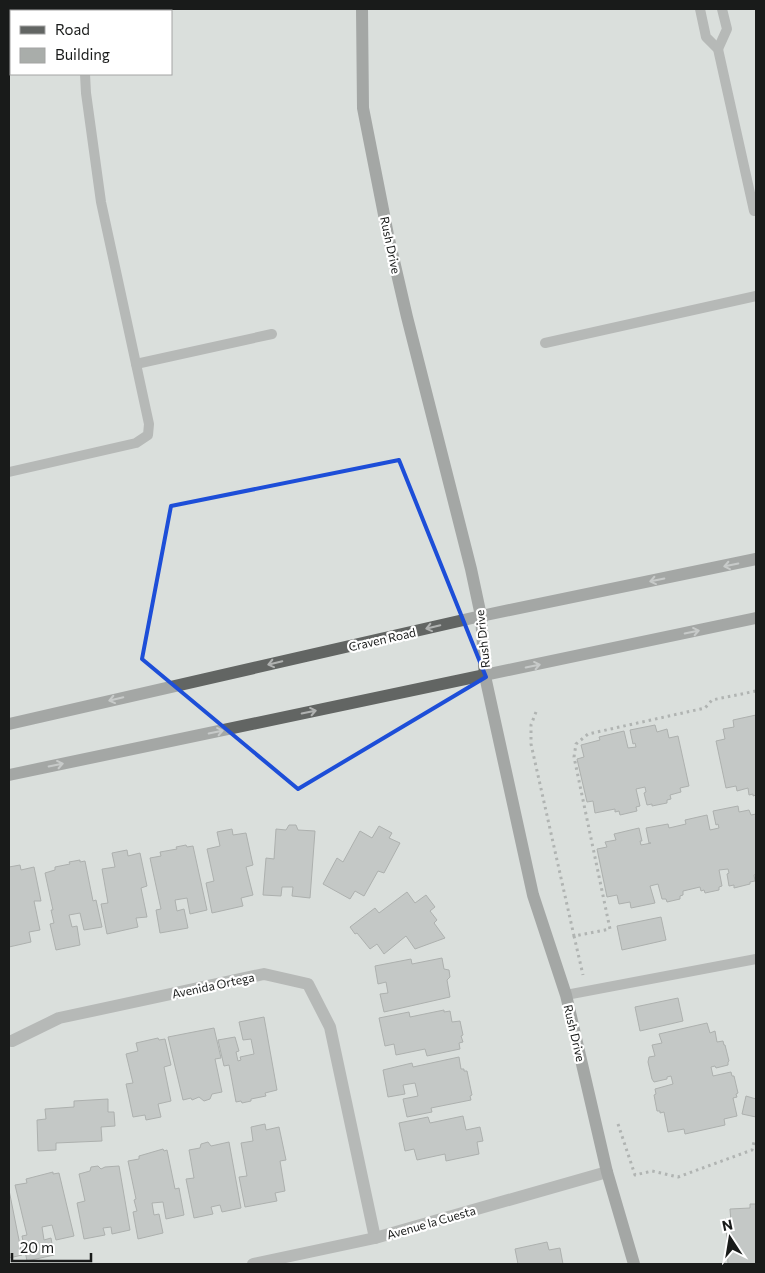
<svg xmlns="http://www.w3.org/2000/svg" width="765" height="1273" font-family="Commissioner,sans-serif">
	<rect width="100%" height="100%" fill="#dadfdc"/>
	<!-- building -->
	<g fill="#a9adaa" stroke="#757976">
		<polygon points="756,715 756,795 753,796 753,794 749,795 748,788 737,791 736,786 726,788 716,741 725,739 723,729 734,727 733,720"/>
		<polygon points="655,725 657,732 667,729 669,738 678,736 689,786 680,788 681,792 670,795 671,799 667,800 667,803 652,806 652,804 647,805 644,793 646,792 645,787 636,789 640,806 636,807 637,811 620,815 619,811 615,812 615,809 595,813 593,801 587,802 577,759 584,757 581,745 600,740 599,737 624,731 628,748 636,747 635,743 633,744 630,730"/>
		<polygon points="738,806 739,812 749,810 751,815 756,814 756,874 754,875 755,881 750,882 750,884 734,888 734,885 729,886 727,874 729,873 728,869 719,870 722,886 719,887 719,890 705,893 704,890 701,891 700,887 683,891 683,895 680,896 680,899 667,902 666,899 662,899 658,884 650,886 655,903 631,908 630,902 619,904 617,895 607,897 597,849 607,847 605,842 616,840 614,834 639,828 642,841 640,841 641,845 651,843 649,843 646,828 668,824 669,828 686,824 685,820 707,815 710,830 719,828 718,824 716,825 713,811"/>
		<polygon points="289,825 296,825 298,830 315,831 310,898 292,896 293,887 282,887 281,896 263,895 266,858 274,859 276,829 286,830"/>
		<polygon points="379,826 392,833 389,838 400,843 384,873 378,871 364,896 355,891 350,899 323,884 337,858 343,862 360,831 372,838"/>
		<polygon points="232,829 233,835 246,833 253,865 246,867 253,895 241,898 243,906 212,913 206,883 214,881 207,849 220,846 217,832"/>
		<polygon points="186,845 187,847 193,846 207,910 190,914 187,898 175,900 177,911 184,909 188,928 160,933 156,910 161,909 150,858 161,856 160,852 177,849 176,847"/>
		<polygon points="127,850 128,856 140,853 147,886 141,888 147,917 136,918 138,927 107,934 101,904 108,903 102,869 115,867 112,853"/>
		<polygon points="80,860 80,862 85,861 93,901 96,900 102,927 84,930 80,913 69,915 72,927 77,926 80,945 56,950 50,924 54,923 51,910 53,910 45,873 55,870 55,867 70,864 69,862"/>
		<polygon points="20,865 21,870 34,867 41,901 34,901 40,930 29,932 31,942 9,947 9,867"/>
		<polygon points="407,892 415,903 426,895 435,907 430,911 437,920 434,923 445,938 415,949 406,936 384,954 377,944 370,949 357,933 355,934 350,927 375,908 379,913"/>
		<polygon points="661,917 666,940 622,950 617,926"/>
		<polygon points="442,958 444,969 449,970 450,977 447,980 450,997 384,1012 380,994 388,993 386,982 378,984 375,966 411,959 412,964"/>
		<polygon points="678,998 683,1021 640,1031 635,1007"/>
		<polygon points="444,1010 444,1012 450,1011 452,1022 460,1021 463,1035 461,1036 463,1042 459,1043 460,1049 427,1056 425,1049 396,1055 394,1044 385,1046 379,1018 409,1012 410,1017"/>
		<polygon points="264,1017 277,1090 265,1093 266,1096 251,1099 251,1101 242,1103 241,1101 236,1102 229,1065 224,1066 218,1040 235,1037 239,1051 236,1052 238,1061 241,1060 240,1057 254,1054 251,1039 243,1040 239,1022"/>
		<polygon points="707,1023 710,1033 715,1031 717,1042 723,1041 724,1045 725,1045 729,1061 728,1062 728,1065 716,1068 715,1066 711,1067 713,1076 731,1072 732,1076 734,1076 738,1093 736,1094 737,1097 733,1098 737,1116 724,1119 725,1125 685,1134 684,1129 668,1132 664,1112 660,1113 660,1111 657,1111 654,1095 656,1094 655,1089 673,1084 671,1076 667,1077 667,1079 654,1082 652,1079 648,1062 649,1057 655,1056 652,1045 662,1043 659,1034"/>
		<polygon points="214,1028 221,1058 215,1059 222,1092 212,1094 210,1099 204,1101 199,1097 192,1100 191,1098 183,1100 168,1037"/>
		<polygon points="158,1038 159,1040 165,1039 171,1065 164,1067 171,1101 158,1104 161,1117 146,1120 145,1115 133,1117 126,1084 133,1083 126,1054 138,1051 136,1043"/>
		<polygon points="459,1057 461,1069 464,1069 464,1071 467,1071 472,1095 470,1096 471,1100 431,1108 432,1112 407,1117 403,1099 418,1096 415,1083 403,1085 405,1094 388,1097 383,1070 412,1063 413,1067"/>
		<polygon points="746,1096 756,1099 756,1117 742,1114"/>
		<polygon points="108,1099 108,1112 114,1112 115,1126 101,1127 102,1141 56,1143 56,1150 38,1151 37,1120 46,1119 45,1109 74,1107 74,1101"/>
		<polygon points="463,1116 466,1130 480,1127 483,1141 477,1142 479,1154 446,1161 445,1154 417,1160 414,1149 405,1151 399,1123 428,1117 430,1123"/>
		<polygon points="265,1124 266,1130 279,1127 286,1160 280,1161 285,1191 275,1193 277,1201 245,1207 239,1177 247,1176 241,1143 253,1141 251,1127"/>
		<polygon points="208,1142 211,1146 229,1142 241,1208 222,1212 220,1205 211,1207 213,1214 194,1218 186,1179 194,1178 189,1150 200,1148 201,1144"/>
		<polygon points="163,1149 164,1151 167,1150 175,1189 179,1188 184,1215 166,1219 163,1202 152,1203 154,1215 159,1214 163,1233 138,1239 133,1212 137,1211 134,1200 136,1199 128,1161 139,1159 139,1156"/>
		<polygon points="98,1166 101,1169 105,1167 119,1166 130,1230 112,1234 111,1227 103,1228 105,1235 84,1239 77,1203 85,1201 79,1174 90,1171 91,1167"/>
		<polygon points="53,1172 53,1174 59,1173 74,1236 56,1240 52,1225 42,1227 44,1240 51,1238 54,1255 27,1261 22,1236 27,1235 15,1185 27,1183 26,1179"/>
		<polygon points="9,1190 22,1255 9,1258"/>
		<polygon points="750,1204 756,1204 756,1264 728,1264 726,1222 731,1222 730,1209 750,1208"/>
		<polygon points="547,1242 549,1250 560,1248 563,1264 518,1264 515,1249"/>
	</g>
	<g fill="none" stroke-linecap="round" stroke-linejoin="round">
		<!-- path -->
		<g stroke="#7c807e" stroke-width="3" stroke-dasharray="2.5 4" stroke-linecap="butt">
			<polyline points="536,712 531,725 531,744 574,936 610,929 574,757 576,744 588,734 705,708 712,700 756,691"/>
			<polyline points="574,936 583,975"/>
			<polyline points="618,1124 635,1175 652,1171 678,1177 752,1150 754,1142 756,1142"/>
		</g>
		<!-- lane -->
		<g stroke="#8a8c8a" stroke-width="10">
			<polyline points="700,9 706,37 718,49 754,211"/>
			<polyline points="34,11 61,9"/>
			<polyline points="85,11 85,9"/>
			<polyline points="9,14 11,13"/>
			<polyline points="718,49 727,29 722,9"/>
			<polyline points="545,343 756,296"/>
			<polyline points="136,364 272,334"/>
			<polyline points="9,472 136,443 148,435 149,424 101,202 86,93 85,74"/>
			<polyline points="566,995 756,959"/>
		</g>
		<!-- street -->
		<g stroke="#8a8c8a" stroke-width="12">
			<polyline points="12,1041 59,1018 264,974 308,984 330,1027 375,1238"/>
			<polyline points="253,1264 375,1238 607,1172"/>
		</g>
		<!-- secondary -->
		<g stroke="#626563" stroke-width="12">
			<polyline points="362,9 363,108 388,235 407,317 471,569 481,616 485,676 533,895 566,995 607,1172 634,1264"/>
			<polyline points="9,724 481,616 756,559"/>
			<polyline points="9,775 756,618"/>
		</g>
	</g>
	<!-- one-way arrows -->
	<defs><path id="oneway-shaft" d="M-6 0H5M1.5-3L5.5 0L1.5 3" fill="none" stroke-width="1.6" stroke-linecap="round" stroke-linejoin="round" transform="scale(1.25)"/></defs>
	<g stroke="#b0b2b1">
		<use href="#oneway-shaft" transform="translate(731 565) rotate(168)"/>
		<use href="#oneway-shaft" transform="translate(657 580) rotate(168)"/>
		<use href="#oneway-shaft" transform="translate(433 627) rotate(167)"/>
		<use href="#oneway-shaft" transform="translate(692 632) rotate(-12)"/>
		<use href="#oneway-shaft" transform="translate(275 663) rotate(167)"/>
		<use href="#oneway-shaft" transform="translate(533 666) rotate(-12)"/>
		<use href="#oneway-shaft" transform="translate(116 699) rotate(167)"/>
		<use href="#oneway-shaft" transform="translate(309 712) rotate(-12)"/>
		<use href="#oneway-shaft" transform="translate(216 732) rotate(-12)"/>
		<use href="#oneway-shaft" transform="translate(56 765) rotate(-12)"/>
	</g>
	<!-- marked area -->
	<path d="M0 0H765V1273H0ZM399 460 486 677 298 789 142 659 171 506Z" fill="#dadfdc" fill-opacity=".55" fill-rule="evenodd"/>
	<path fill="none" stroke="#1d4ed8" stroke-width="4" stroke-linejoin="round" d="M399 460 486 677 298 789 142 659 171 506Z"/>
	<g text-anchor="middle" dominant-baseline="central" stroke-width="4.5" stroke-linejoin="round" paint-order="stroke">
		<!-- street labels -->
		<g font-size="12" fill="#191b1a" stroke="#fff">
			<text transform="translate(391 245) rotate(78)">Rush Drive</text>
			<text transform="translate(382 639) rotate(-13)">Craven Road</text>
			<text transform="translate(482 639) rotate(-96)">Rush Drive</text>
			<text transform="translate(213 985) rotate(-12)">Avenida Ortega</text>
			<text transform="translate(575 1033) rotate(77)">Rush Drive</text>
			<text transform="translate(431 1222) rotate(-16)">Avenue la Cuesta</text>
		</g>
	</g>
	<!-- border -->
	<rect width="765" height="1273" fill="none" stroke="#191b1a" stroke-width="20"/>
	<!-- legend -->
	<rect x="10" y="10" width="162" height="65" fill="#ffffff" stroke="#a3a4a3"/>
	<rect x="20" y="26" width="25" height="8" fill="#626563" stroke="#a3a4a3"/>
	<text x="55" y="35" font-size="15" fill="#191b1a">Road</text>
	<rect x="20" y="48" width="25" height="15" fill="#a9adaa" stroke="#a3a4a3"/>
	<text x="55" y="60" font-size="15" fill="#191b1a">Building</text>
	<!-- north arrow -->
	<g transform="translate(730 1238) rotate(348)" stroke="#ffffff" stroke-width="4" paint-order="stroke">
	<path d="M0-4L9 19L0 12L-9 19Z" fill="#191b1a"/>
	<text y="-8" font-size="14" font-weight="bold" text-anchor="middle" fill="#191b1a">N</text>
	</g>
	<!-- scale -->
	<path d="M12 1253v8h79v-8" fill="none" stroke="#191b1a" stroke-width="2.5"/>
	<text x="20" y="1253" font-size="15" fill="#191b1a" stroke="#ffffff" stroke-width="4" paint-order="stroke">20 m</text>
</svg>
